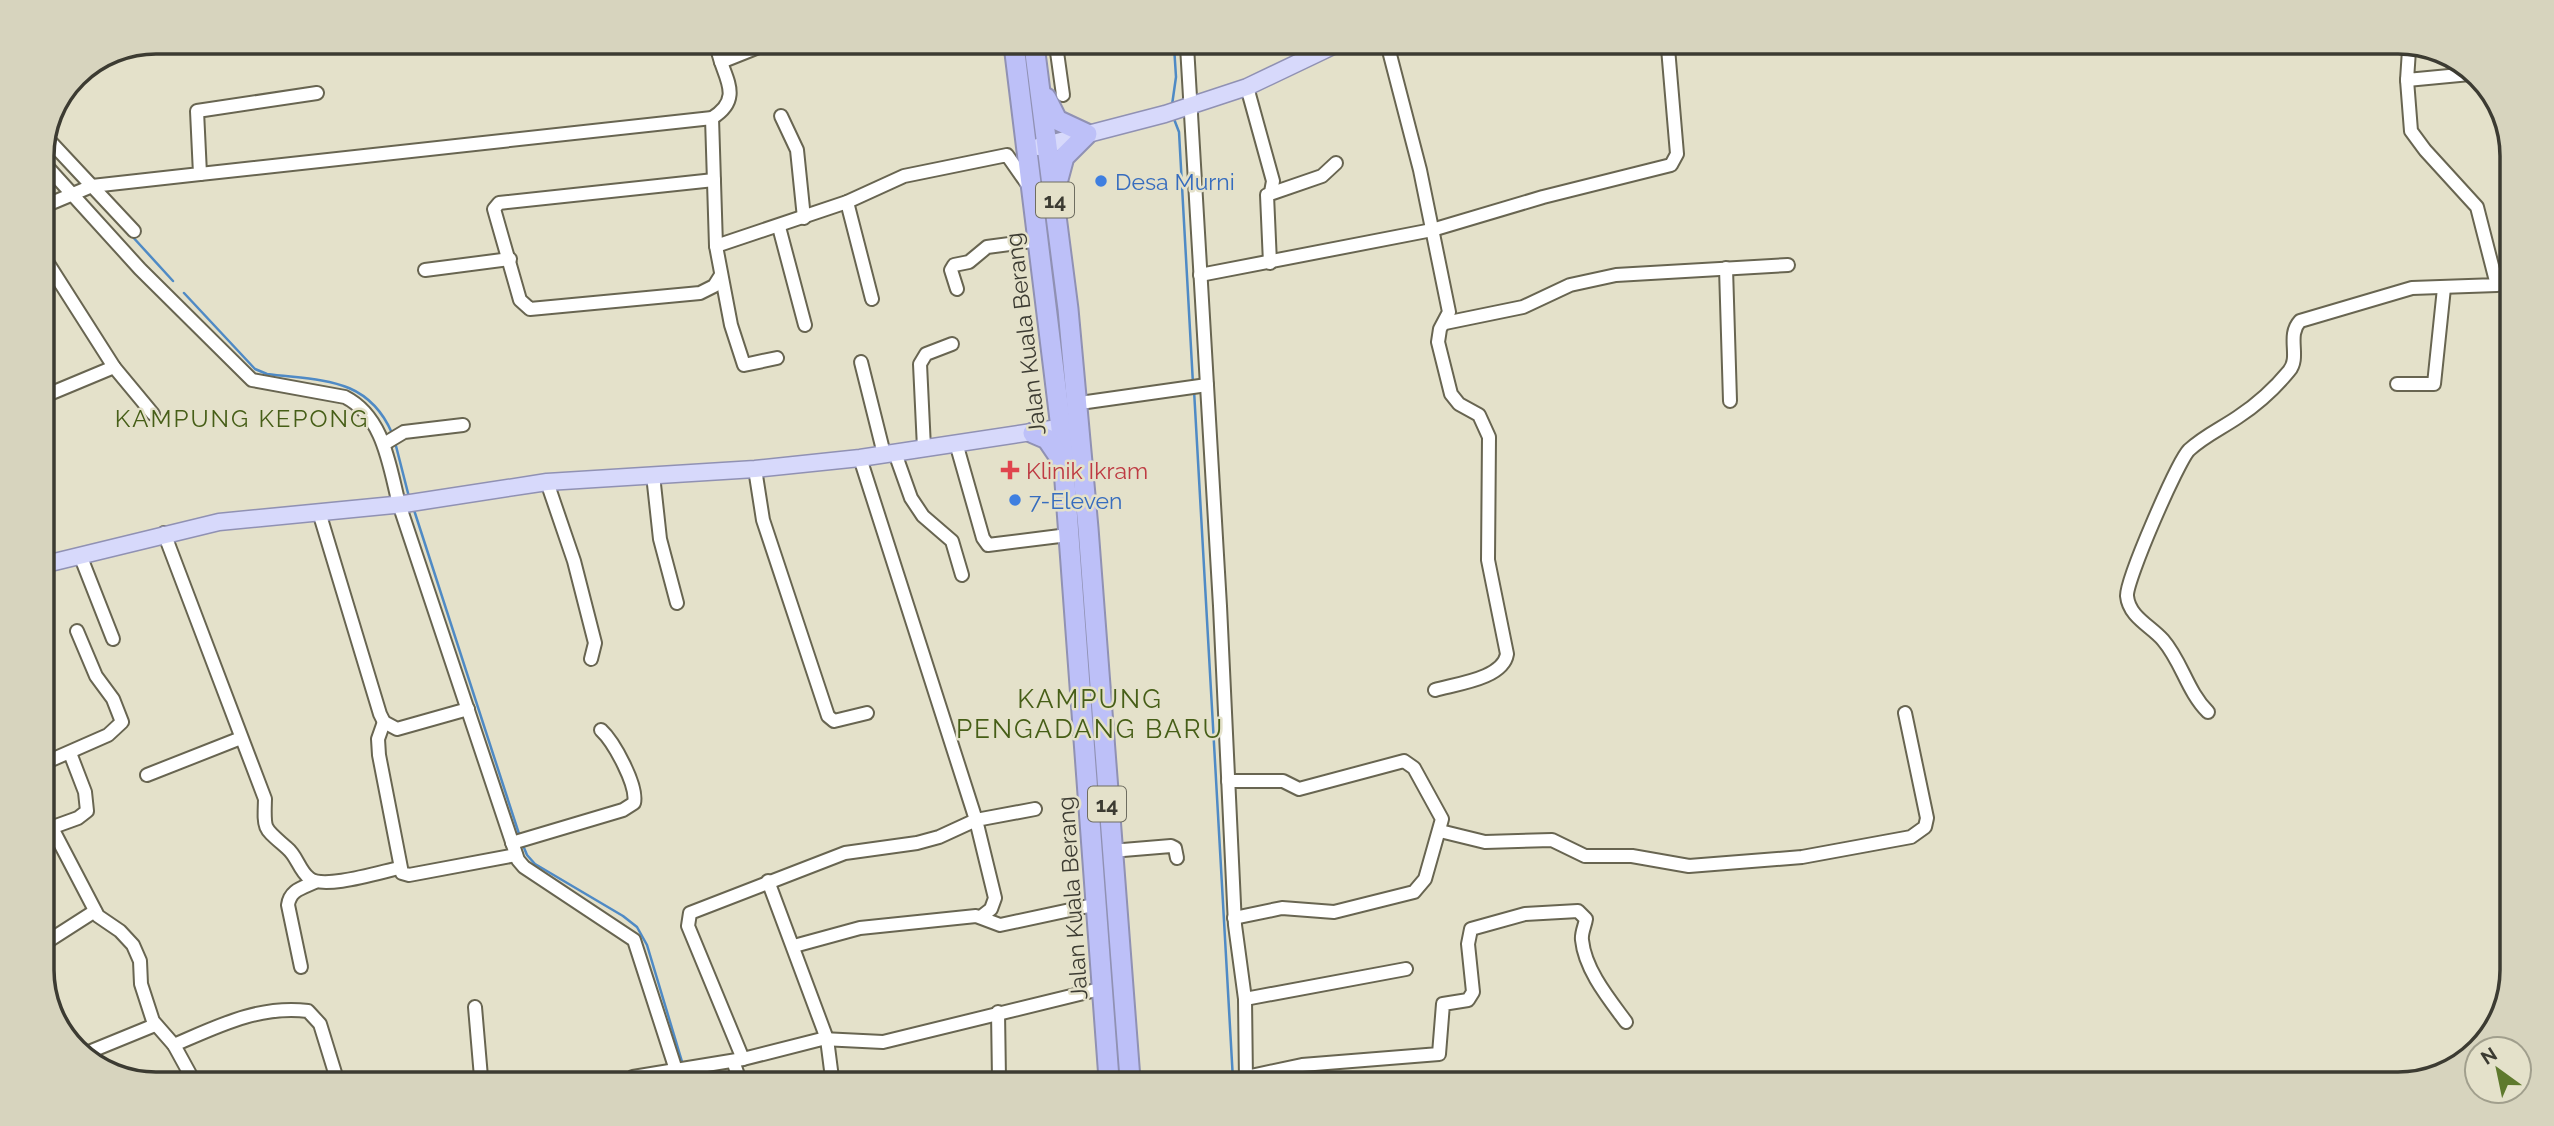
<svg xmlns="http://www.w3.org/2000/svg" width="2554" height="1126" font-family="Raleway,sans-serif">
	<rect width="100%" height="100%" fill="#e4e1ca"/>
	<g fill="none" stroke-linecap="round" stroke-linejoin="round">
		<!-- stream -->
		<g stroke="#4f8ac5" stroke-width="2.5">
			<polyline points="1172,105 1176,77 1174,46"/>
			<polyline points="1174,119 1179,132 1193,384"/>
			<polyline points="131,235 173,281"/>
			<path d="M184 293 255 369 267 374C320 381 367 376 392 433"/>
			<polyline points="1194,390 1233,1080"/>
			<polyline points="396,446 409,497"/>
			<polyline points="414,510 520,837"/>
			<polyline points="522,843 527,855 535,864 623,916 637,927 647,945 683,1065"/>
		</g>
		<!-- minor casing -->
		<g stroke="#686551" stroke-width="16">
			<g id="minor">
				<polyline points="1056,45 1063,95"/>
				<polyline points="1187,46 1220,606 1235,925 1245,999 1246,1080"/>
				<path d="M1388 47 1420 170 1449 312 1440 329 1438 342 1451 394 1459 404 1479 415 1489 437 1488 560 1507 654C1503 679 1455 684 1435 690"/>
				<polyline points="2409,50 2407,80 2470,74"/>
				<polyline points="721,62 766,44"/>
				<polyline points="1247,87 1273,181 1271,192"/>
				<polyline points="781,116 797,150 804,218"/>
				<polyline points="712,118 716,246 731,325 744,365 777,358"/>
				<polyline points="47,138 134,231"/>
				<path d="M42 161 140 269 252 380 345 397C384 417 389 465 399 504L518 860 524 867 634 940 676 1070"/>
				<path d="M200 174C370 154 541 138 712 118 748 96 718 72 717 44"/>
				<polyline points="714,180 499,203 494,209 520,300 530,309 700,293 714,286 721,275"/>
				<polyline points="847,202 872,299"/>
				<polyline points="42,207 92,186 200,174 197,111 317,93"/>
				<polyline points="779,227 805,325"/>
				<polyline points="716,246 847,202 904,176 1007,155 1028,185"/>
				<polyline points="42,254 114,367 42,397"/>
				<polyline points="1270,263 1267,195 1322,176 1336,163"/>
				<polyline points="1726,268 1730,401"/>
				<polyline points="425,270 510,259"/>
				<polyline points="1200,275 1432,230 1543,197 1671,165 1677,154 1668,48"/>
				<polyline points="957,289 951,270 954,265 969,262 987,247 1039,240"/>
				<polyline points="1445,323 1523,307 1570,285 1616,275 1788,265"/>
				<polyline points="861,362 884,454"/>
				<polyline points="114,367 153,414"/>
				<polyline points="2397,384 2434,384 2444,288"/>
				<polyline points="1087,402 1207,385"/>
				<polyline points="956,443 983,538 988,545 1068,535"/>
				<polyline points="384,444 404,432 463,425"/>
				<polyline points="924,448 920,364 926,354 952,344"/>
				<polyline points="895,453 911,498 923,516 952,541 962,575"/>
				<polyline points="860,458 976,820 939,837 917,843 845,853 690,913 688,926 743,1059 822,1039 883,1042 1104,988"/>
				<polyline points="755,469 763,520 828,716 834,721 867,713"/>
				<polyline points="653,475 660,539 677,603"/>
				<polyline points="547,482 574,561 595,643 591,659"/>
				<polyline points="319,512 380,714 384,722 397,729 468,709"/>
				<path d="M164 533 265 799C264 831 263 827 287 848 297 856 299 870 309 878 323 890 380 872 399 868"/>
				<polyline points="80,555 113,639"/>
				<path d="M2208 712C2187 691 2182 662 2163 640 2151 626 2129 617 2127 596 2126 580 2178 461 2189 450 2204 436 2222 428 2238 417 2256 405 2275 388 2289 371 2301 357 2286 336 2300 321L2412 288 2497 285 2477 207 2425 150 2411 131 2407 80"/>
				<polyline points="384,722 378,739 379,755 402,873 409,875 516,855"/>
				<polyline points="42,764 108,735 122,722 113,699 96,676 77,631"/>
				<polyline points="147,775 241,738"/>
				<polyline points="1228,781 1283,781 1299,789 1404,761 1414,768 1442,819 1425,879 1414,892 1334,912 1282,908 1234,918"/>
				<polyline points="52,828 98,916 120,931 133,945 140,961 141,984 153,1021 174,1045 191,1076"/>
				<polyline points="42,831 78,818 87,811 85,792 70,753"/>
				<polyline points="1440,831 1485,842 1552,840 1585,856 1632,856 1689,866 1802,857 1911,837 1925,827 1927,818 1905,713"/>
				<path d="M512 843 623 810 634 803C638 786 614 742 601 730"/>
				<polyline points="1111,851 1171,846 1175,848 1177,858"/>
				<polyline points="768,881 827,1039 832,1078"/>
				<polyline points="982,916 991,909 995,898 976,820 1035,809"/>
				<polyline points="42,945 95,911"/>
				<polyline points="794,946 860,928 976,916 1000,925 1098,904"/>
				<path d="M301 967 288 905C290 890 302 888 315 882"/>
				<polyline points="1245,999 1406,969"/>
				<polyline points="475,1007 481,1077"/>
				<polyline points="998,1012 999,1079"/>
				<path d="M174 1045C218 1026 259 1005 308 1011L320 1024 336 1076"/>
				<polyline points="84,1054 155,1025"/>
				<polyline points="733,1061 739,1078"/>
				<polyline points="633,1077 743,1059"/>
				<path d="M1246 1077 1302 1065 1439 1054 1443 1004 1468 1000 1473 992 1468 944 1471 929 1525 914 1578 911 1586 919C1585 926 1581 933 1582 940 1585 970 1609 999 1626 1022"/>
			</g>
		</g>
		<!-- major casing -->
		<g stroke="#9091b3" stroke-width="19">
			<g id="major">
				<polyline points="1038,147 1165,114 1247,87 1333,46"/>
				<polyline points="42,565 219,522 404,504 547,482 755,469 860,458 1071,426"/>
			</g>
		</g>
		<!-- highway casing -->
		<g stroke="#9091b3" stroke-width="23">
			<g id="highway">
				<polyline points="1014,45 1061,428 1109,1079"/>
				<polyline points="1034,45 1068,309 1088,528 1130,1079"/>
				<polyline points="1046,98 1057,120 1087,134 1064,157 1057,183"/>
				<polyline points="1033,433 1047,439 1062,461"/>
			</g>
		</g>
		<!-- minor -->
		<use href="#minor" stroke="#fff" stroke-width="12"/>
		<!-- major -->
		<use href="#major" stroke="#d7d9fb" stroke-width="16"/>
		<!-- highway -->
		<use href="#highway" stroke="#bdc0f8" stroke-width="19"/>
	</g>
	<!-- markers -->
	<g fill="#3f7fe0" stroke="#e4e1ca" stroke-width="2.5">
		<circle cx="1101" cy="181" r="7"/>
		<circle cx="1015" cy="500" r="7"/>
	</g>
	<path fill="#e0444e" stroke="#e4e1ca" stroke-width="2.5" d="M1006.5 459.5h7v7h7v7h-7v7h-7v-7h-7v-7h7z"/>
	<g text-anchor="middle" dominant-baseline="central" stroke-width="5" stroke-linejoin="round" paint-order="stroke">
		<!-- shield labels -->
		<g fill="#e4e1ca" stroke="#6e6d60" stroke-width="2">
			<rect x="1036" y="182.5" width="38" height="35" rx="5"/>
			<rect x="1088" y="786.5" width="38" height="35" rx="5"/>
		</g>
		<g font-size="21" font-weight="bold" fill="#3c3b32">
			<text x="1055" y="200">14</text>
			<text x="1107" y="804">14</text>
		</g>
		<!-- shop labels -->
		<g font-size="23" fill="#366cbe" stroke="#e4e1ca" text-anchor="start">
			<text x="1115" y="181">Desa Murni</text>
			<text x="1029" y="500">7-Eleven</text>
		</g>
		<!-- street labels -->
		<g font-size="23" fill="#3c3b32" stroke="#e4e1ca">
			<text transform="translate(1025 334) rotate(-97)">Jalan Kuala Berang</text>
			<text transform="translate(1072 898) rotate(-94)">Jalan Kuala Berang</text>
		</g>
		<!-- health labels -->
		<g font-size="23" fill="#be3a42" stroke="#e4e1ca" text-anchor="start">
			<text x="1026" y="470">Klinik Ikram</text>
		</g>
		<!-- neighbourhood labels -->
		<g font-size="24" letter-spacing="2" fill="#465e17" stroke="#e4e1ca">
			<text x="242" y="418">KAMPUNG KEPONG</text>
		</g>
		<!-- quarter labels -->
		<g font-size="26" letter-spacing="2" fill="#465e17" stroke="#e4e1ca">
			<text x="1090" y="699">KAMPUNG<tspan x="1090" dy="30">PENGADANG BARU</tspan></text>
		</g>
	</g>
	<!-- crop -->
	<path d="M0 0H2554V1126H0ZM156 54H2398A102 102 0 0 1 2500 156V970A102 102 0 0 1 2398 1072H156A102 102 0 0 1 54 970V156A102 102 0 0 1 156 54Z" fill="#d7d4be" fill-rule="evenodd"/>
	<path fill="none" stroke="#3c3b32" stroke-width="3.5" d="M156 54H2398A102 102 0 0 1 2500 156V970A102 102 0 0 1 2398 1072H156A102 102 0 0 1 54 970V156A102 102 0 0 1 156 54Z"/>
	<!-- north arrow -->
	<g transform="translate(2498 1070) rotate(327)"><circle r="33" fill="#e4e1ca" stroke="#a19f8d" stroke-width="2"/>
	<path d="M0-5L12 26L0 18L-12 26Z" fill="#5e792d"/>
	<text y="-10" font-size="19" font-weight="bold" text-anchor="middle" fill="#3c3b32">N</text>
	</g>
</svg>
